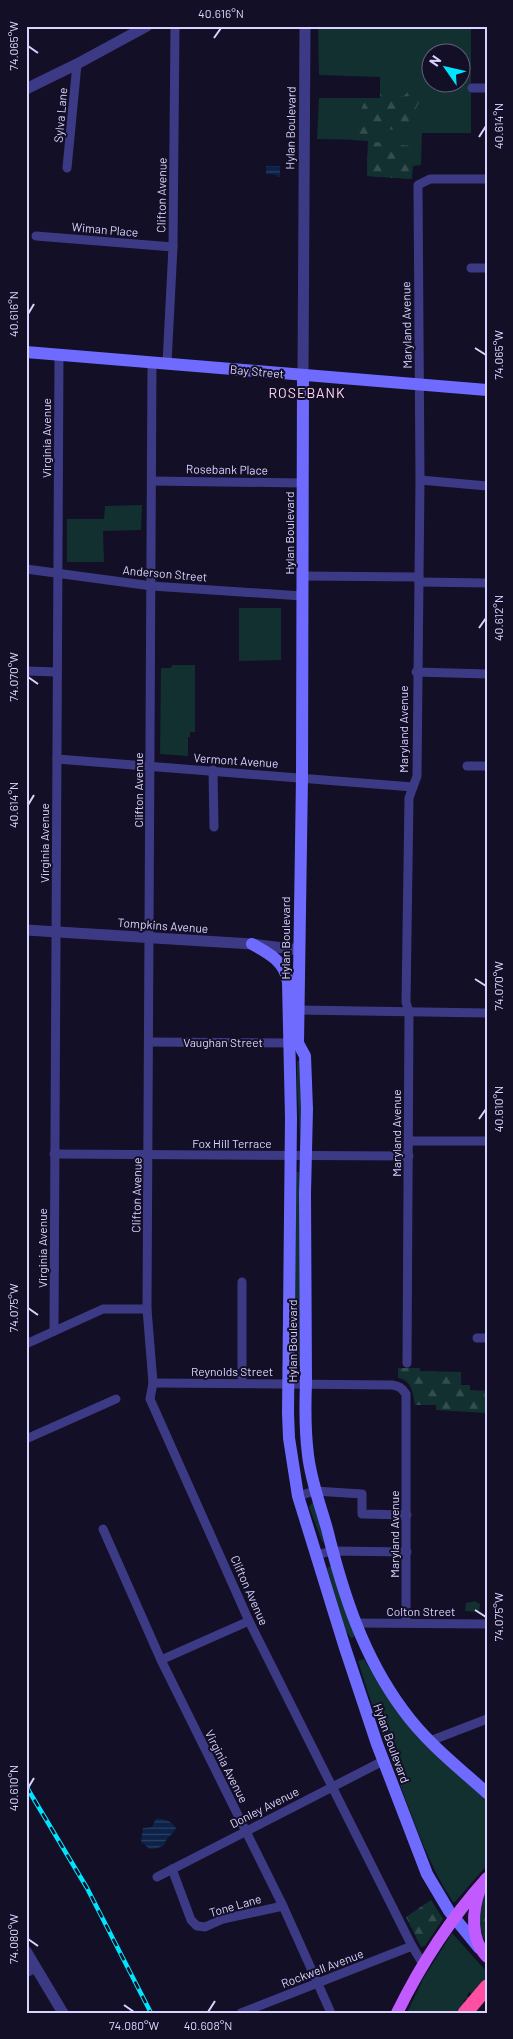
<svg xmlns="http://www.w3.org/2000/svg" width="513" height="2039" font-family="Barlow,sans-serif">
	<defs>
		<pattern id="forest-firs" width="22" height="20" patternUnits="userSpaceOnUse" patternTransform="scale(1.25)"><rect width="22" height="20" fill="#12302f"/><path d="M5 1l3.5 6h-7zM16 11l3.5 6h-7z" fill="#344d4e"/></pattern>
		<pattern id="water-rules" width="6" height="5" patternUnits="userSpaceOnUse" patternTransform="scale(1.25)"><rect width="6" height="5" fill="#0c2248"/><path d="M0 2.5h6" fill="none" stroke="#2f4163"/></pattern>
	</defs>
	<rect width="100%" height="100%" fill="#130f26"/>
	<!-- green -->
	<g fill="#12302f" fill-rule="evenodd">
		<path d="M318 26H471V133H422L421 165 413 166 412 179 367 176 368 140 317 139 319 98H380V77L319 75ZM430 52H460V82H430Z"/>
		<polygon points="142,505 141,530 103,531 104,562 67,562 67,519 104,519 105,506"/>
		<polygon points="239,608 281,608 281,660 239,661"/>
		<polygon points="172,665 195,665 195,732 190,732 190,737 188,737 188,756 160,754 161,668 171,668"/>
		<polygon points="297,1061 300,1061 300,1083 302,1101 300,1139 297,1086"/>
		<polygon points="296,1172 299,1172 301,1366 298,1366 295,1307"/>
		<polygon points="312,1503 315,1504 324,1543 322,1541 309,1507"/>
		<polygon points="333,1565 354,1632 354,1637 351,1638 346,1631 327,1568"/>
		<polygon points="475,1601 480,1604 479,1612 465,1611 466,1603"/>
		<path d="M364 1659 385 1694 439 1756 487 1799V1865L455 1902H453C431 1869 419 1834 405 1798 388 1752 372 1707 358 1661Z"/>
		<polygon points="452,1933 487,1972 487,1979 473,1995 469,1992 467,1996 470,1998 468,2001 466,1999 463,2001 466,2004 457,2012 407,2013 423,1979"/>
	</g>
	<!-- forest -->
	<g fill="url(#forest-firs)">
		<path d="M380 80 400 96H404L410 89C428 98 417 102 414 114 413 122 413 131 412 138H406V130H400L398 127H394L392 130 382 126 379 133H375V142L411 146 412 179 367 176 368 141 352 140C349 129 358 126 360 117 363 107 360 108 368 98H380Z"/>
		<path d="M398 1368H420V1371L461 1372V1385H470V1390L487 1391V1413L436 1410V1405H415C413 1393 412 1380 398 1378Z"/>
		<path d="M487 1888V1943C476 1926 479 1906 487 1888Z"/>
		<polygon points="431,1900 443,1919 425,1946 421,1947 406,1917"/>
	</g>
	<!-- water -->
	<g fill="url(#water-rules)">
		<polygon points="266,166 280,166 280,177 277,177 277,175 266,174"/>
		<path d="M156 1818C165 1820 170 1819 176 1828 173 1835 166 1837 164 1845L158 1848 150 1849 141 1842 143 1828 152 1827Z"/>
	</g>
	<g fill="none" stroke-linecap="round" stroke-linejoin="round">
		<!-- minor -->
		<g stroke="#3d3a85" stroke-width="9">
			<polyline points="472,88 487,88"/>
			<polyline points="67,168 77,64"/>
			<polyline points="36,236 173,247"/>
			<polyline points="471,268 487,268"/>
			<polyline points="152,362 147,1309 153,1383 150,1399 249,1621 412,1946 423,1964"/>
			<polyline points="167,363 173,247 175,26"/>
			<polyline points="420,480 487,486"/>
			<polyline points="152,481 302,483"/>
			<polyline points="26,569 152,586 302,596"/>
			<polyline points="303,576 419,577"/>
			<polyline points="419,582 487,583"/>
			<polyline points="26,671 57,672"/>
			<polyline points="416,672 487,674"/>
			<polyline points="57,759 413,787"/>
			<polyline points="467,766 487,766"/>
			<polyline points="213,770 214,827"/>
			<polyline points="298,1010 487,1013"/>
			<polyline points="149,1042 291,1043"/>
			<polyline points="409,1141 487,1141"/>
			<polyline points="54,1154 409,1156"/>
			<polyline points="54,1331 59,355"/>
			<polyline points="477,1338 487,1338"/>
			<polyline points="26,1344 103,1309 147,1309"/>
			<polyline points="407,1363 409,1012 406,1002 409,798 417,776 420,480 418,185 430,179 487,179"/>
			<path d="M153 1383 392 1385C399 1386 402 1388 406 1394V1623"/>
			<polyline points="242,1383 242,1282"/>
			<polyline points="26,1439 116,1399"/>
			<polyline points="298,1496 315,1491 362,1494 362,1514 407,1515"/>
			<polyline points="103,1529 161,1660 283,1906 331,2013"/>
			<polyline points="316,1555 332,1551 407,1552"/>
			<polyline points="355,1623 487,1624"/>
			<polyline points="161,1660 249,1621"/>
			<polyline points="430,1741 487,1719"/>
			<polyline points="172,1869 191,1920 197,1926 205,1927 223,1919 283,1906"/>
			<polyline points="157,1877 383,1761"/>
			<polyline points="26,1973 35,1968"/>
			<polyline points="241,2013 412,1946"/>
		</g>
		<!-- tertiary -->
		<g stroke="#3d3a85" stroke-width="11">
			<polyline points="26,89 77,64 147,26"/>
			<polyline points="303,375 305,26"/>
			<polyline points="26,930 252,944 299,950"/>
			<polyline points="26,1951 63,2013"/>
		</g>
		<!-- secondary -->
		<g stroke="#6f6bff" stroke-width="12">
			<polyline points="26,352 487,390"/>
			<path d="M303 375 302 777 298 1043 305 1056 307 1109 305 1193 306 1383C305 1407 305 1431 308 1455 311 1481 320 1504 327 1529 343 1594 363 1656 403 1710 426 1742 458 1767 487 1793"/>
			<path d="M252 944C269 953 285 962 288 982L291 1118 288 1413 289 1438 298 1496 345 1648 377 1744 427 1874 449 1911 479 1948"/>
		</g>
		<!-- primary -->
		<g stroke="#c25bff" stroke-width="12">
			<path d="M480 1889C472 1911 470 1939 487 1957"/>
			<path d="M397 2013C421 1964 451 1918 487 1878"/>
		</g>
		<!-- motorway -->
		<polyline stroke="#ff4fa3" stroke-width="15" points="465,2013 487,1987"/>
		<!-- rail casing -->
		<g stroke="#00e5ff" stroke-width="4.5">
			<polyline id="rail" points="26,1786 87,1888 151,2013"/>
		</g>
		<!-- rail -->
		<use href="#rail" stroke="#130f26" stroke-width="2.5" stroke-dasharray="8" stroke-linecap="butt"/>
	</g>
	<!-- ticks -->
	<path fill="none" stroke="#d9d4ff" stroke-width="2" d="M214 38 221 28M28 46 38 53M479 137 486 126M28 314 34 304M475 348 486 355M479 628 486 618M28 677 38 684M28 805 34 795M475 979 486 986M479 1119 486 1109M28 1308 38 1315M475 1610 486 1617M28 1788 34 1778M28 1939 38 1946M124 2005 134 2012M208 2012 215 2001"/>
	<g text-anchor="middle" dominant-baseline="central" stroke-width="4" stroke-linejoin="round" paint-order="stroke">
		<!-- street labels -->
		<g font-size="12" fill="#d9d4ff" stroke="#130f26">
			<text transform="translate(60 115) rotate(-85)">Sylva Lane</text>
			<text transform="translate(290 128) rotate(-89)">Hylan Boulevard</text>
			<text transform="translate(161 195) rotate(-89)">Clifton Avenue</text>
			<text transform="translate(105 229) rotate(5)">Wiman Place</text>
			<text transform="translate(406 325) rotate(-91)">Maryland Avenue</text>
			<text transform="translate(257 371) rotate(5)">Bay Street</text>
			<text transform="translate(46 438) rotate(-90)">Virginia Avenue</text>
			<text transform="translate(227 469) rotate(1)">Rosebank Place</text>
			<text transform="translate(289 533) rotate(-90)">Hylan Boulevard</text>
			<text transform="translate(165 573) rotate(5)">Anderson Street</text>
			<text transform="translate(403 729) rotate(-90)">Maryland Avenue</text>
			<text transform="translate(236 760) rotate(4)">Vermont Avenue</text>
			<text transform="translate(138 790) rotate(-90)">Clifton Avenue</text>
			<text transform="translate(44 843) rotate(-90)">Virginia Avenue</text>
			<text transform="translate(163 925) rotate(4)">Tompkins Avenue</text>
			<text transform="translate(285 938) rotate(-90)">Hylan Boulevard</text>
			<text x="223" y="1042">Vaughan Street</text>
			<text transform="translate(396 1133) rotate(-90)">Maryland Avenue</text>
			<text x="232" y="1143">Fox Hill Terrace</text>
			<text transform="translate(136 1195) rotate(-89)">Clifton Avenue</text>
			<text transform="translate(42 1248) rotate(-90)">Virginia Avenue</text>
			<text transform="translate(292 1341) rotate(-90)">Hylan Boulevard</text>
			<text x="232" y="1371">Reynolds Street</text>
			<text transform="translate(394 1534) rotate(-90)">Maryland Avenue</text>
			<text transform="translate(250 1590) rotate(66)">Clifton Avenue</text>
			<text x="421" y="1611">Colton Street</text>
			<text transform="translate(392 1743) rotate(70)">Hylan Boulevard</text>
			<text transform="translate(227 1766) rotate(63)">Virginia Avenue</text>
			<text transform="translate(264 1807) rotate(-27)">Donley Avenue</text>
			<text transform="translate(235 1905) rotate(-16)">Tone Lane</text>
			<text transform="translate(322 1968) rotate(-21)">Rockwell Avenue</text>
		</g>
		<!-- neighbourhood labels -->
		<g font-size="14" letter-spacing="1" fill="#ffd6f0" stroke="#130f26">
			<text x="307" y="392">ROSEBANK</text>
		</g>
	</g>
	<!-- border -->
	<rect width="513" height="2039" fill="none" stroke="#130f26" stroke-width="55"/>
	<!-- north arrow -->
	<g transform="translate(446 68) rotate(304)"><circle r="24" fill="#130f26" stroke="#625e7d"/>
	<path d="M0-4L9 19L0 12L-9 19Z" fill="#00e5ff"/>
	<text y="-8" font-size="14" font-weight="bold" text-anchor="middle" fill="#d9d4ff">N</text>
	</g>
	<rect x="28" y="28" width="458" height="1984" fill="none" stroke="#d9d4ff" stroke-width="2"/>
	<g font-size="12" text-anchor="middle" fill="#d9d4ff">
		<text x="221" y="18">40.616°N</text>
		<text transform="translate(14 46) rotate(-90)" y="4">74.065°W</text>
		<text transform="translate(499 126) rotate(-90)" y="4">40.614°N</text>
		<text transform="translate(14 314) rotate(-90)" y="4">40.616°N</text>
		<text transform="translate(499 355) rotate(-90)" y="4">74.065°W</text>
		<text transform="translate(499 618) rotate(-90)" y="4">40.612°N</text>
		<text transform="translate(14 677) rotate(-90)" y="4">74.070°W</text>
		<text transform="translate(14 805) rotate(-90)" y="4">40.614°N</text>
		<text transform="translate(499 986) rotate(-90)" y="4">74.070°W</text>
		<text transform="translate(499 1109) rotate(-90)" y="4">40.610°N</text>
		<text transform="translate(14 1308) rotate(-90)" y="4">74.075°W</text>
		<text transform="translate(499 1617) rotate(-90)" y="4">74.075°W</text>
		<text transform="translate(14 1788) rotate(-90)" y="4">40.610°N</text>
		<text transform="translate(14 1939) rotate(-90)" y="4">74.080°W</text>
		<text x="134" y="2030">74.080°W</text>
		<text x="208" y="2030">40.608°N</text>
	</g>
</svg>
